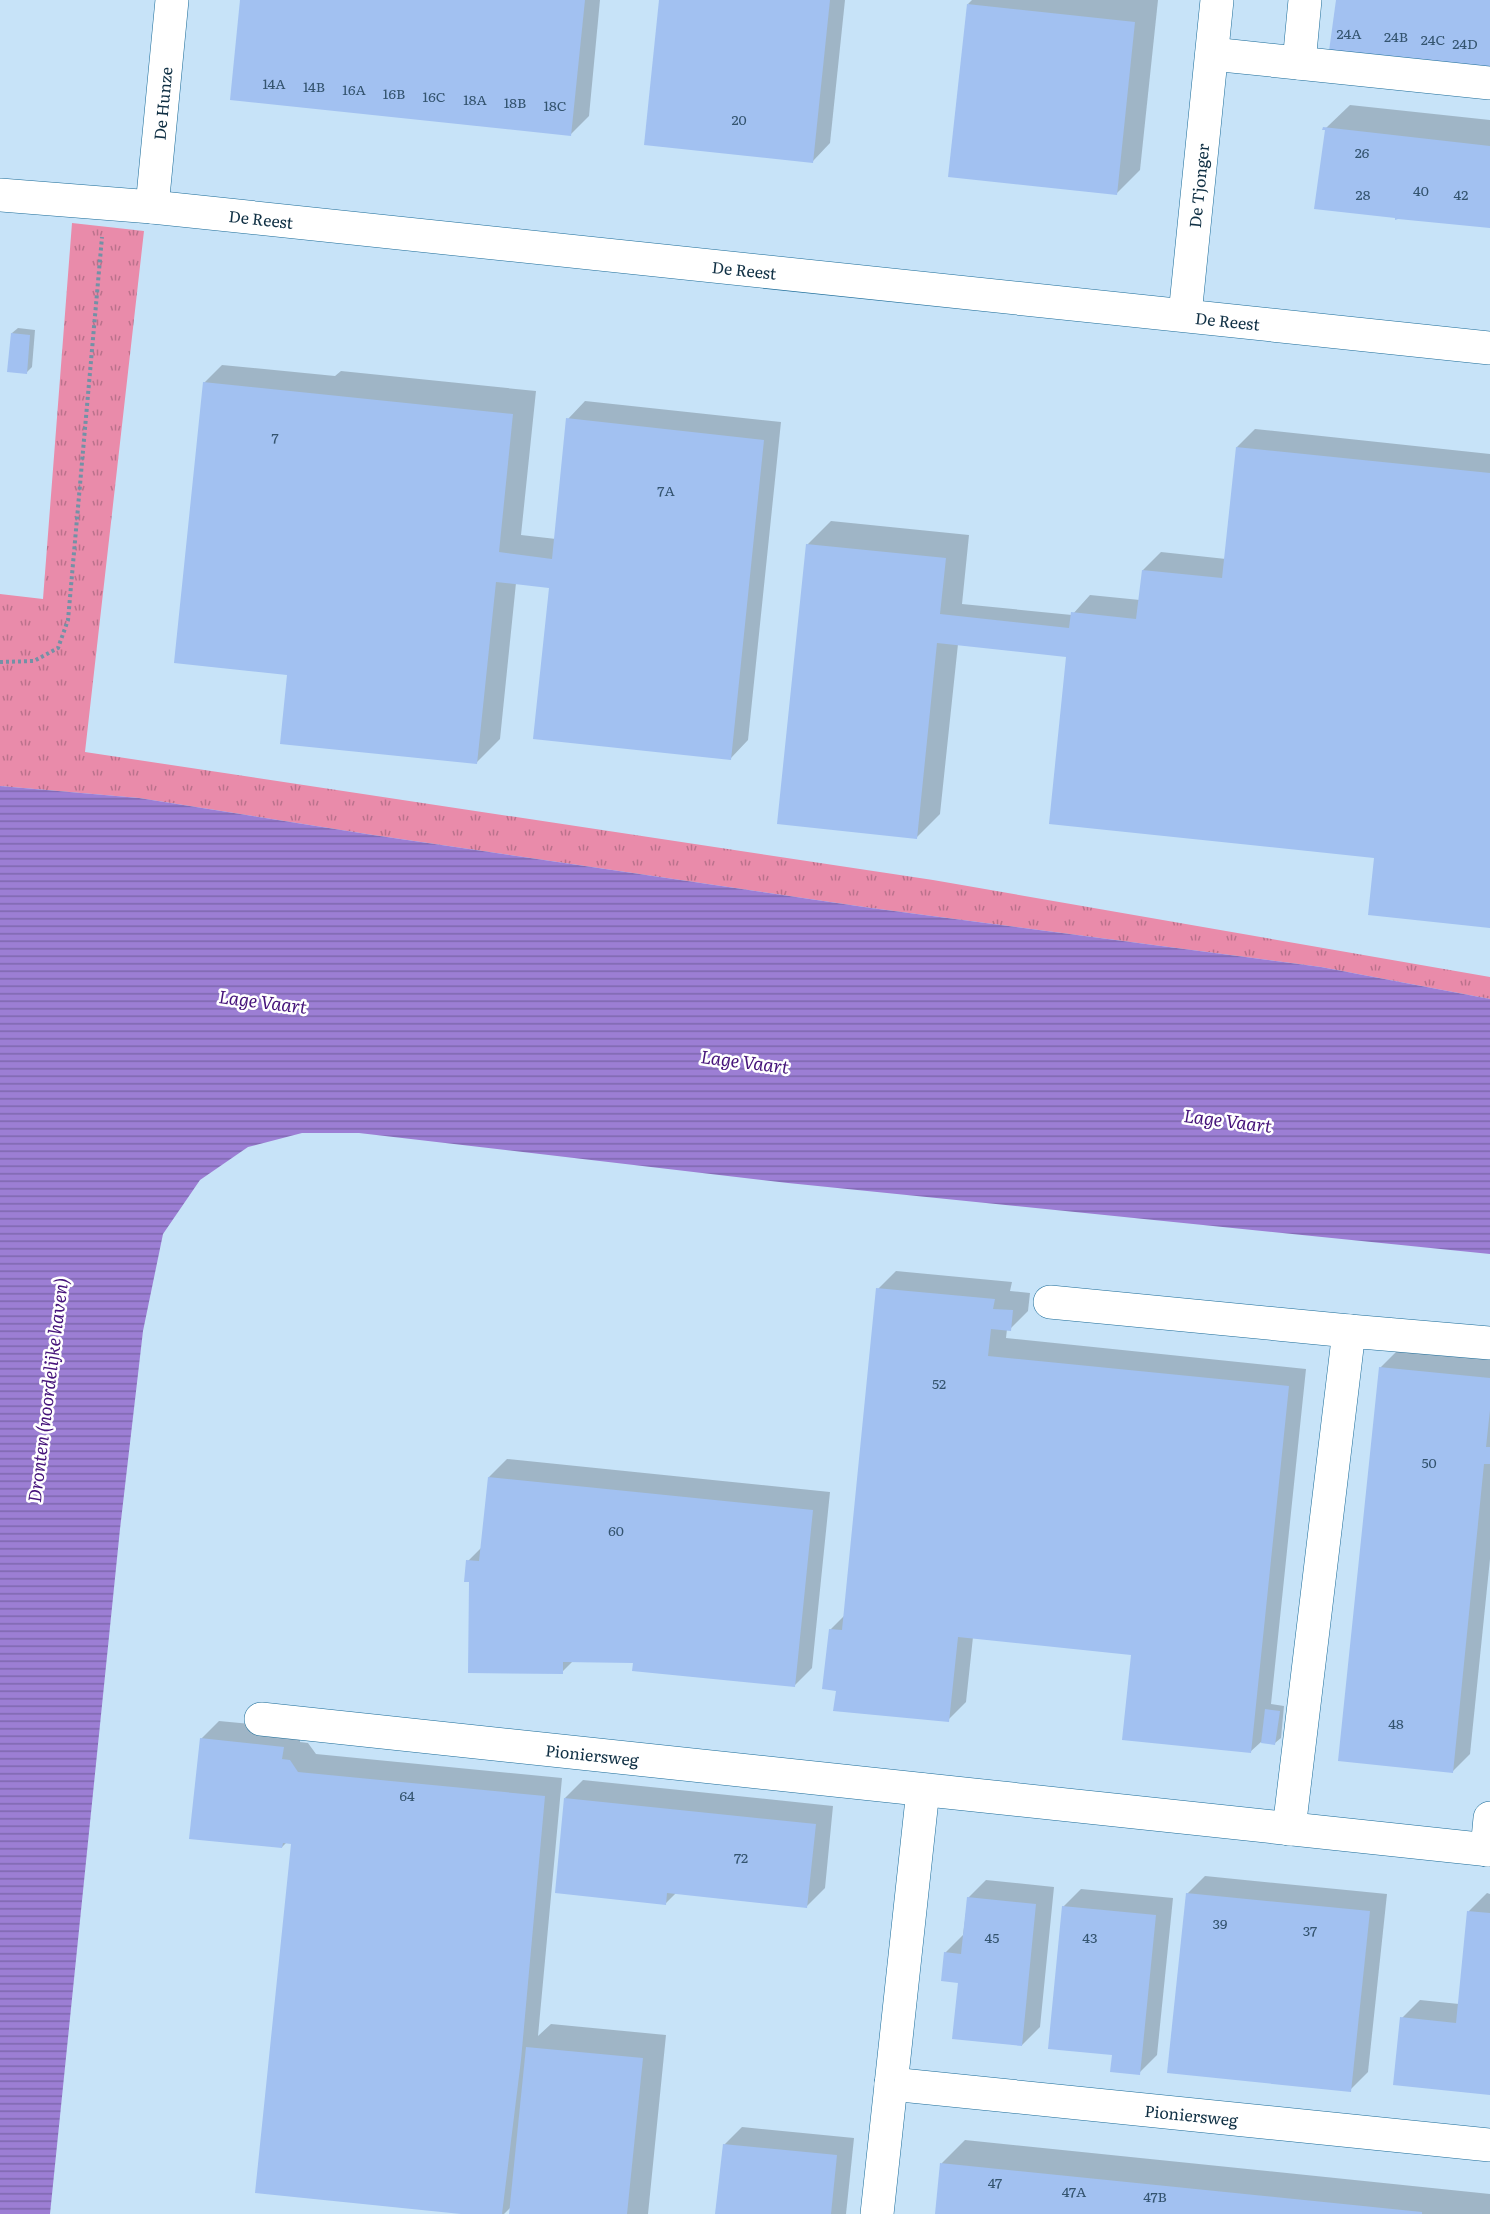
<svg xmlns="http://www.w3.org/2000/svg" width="1490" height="2214" font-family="Literata,serif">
	<defs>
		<pattern id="grass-tufts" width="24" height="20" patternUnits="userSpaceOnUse" patternTransform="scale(1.5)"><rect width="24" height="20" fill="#e98baa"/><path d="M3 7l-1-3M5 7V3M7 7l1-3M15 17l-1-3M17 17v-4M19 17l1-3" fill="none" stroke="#bb728c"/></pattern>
		<pattern id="water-rules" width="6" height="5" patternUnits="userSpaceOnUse" patternTransform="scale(1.5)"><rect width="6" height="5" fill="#9c7ed4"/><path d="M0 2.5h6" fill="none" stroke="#7e68ae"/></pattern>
	</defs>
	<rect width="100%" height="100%" fill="#c7e3f8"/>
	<!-- grass -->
	<polygon fill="url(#grass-tufts)" points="72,223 144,231 85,752 933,880 1490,977 1490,999 1321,967 871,908 373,835 139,798 0,786 0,594 43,599"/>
	<!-- water -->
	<polygon fill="url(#water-rules)" points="0,786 139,798 373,835 871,908 1321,967 1490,999 1490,1254 788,1183 359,1133 302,1133 248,1147 200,1180 163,1234 143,1331 120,1529 50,2214 0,2214"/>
	<!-- shadow -->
	<g fill="#0003">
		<polygon points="241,0 600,0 589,116 571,134"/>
		<polygon points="661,0 845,0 830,143 813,161"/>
		<polygon points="972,0 1158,0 1140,170 1117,193 968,4"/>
		<polygon points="1350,105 1490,120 1490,227 1326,128"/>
		<polygon points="18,328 35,330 32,367 26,373 12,333"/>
		<polygon points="222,365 335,376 341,371 536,391 521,535 556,539 568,419 585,401 781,422 748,740 731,758 551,587 516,583 500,739 477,762 289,671 204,383"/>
		<polygon points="1255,429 1490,454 1490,926 1376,857 1068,652 958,644 940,814 917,837 807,545 831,521 969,535 962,604 1072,615 1090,595 1140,600 1143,570 1161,552 1226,559 1237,447"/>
		<polygon points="896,1271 1012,1282 1010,1291 1030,1293 1028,1311 1010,1329 1007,1329 1006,1338 1306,1369 1271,1704 1284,1706 1281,1738 1275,1743 1261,1742 1250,1752 1133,1654 973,1637 966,1702 948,1720 837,1690 830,1630 846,1614 878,1289"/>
		<polygon points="1398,1350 1490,1359 1490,1559 1470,1754 1452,1772 1380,1368"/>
		<polygon points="507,1459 830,1492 812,1668 794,1686 634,1661 574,1660 562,1672 471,1581 468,1561 482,1547 489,1477"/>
		<polygon points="219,1721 301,1729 300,1742 308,1743 316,1754 562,1778 538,2036 551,2024 666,2035 648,2214 511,2214 511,2207 504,2214 475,2214 292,1843 287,1842 282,1847 201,1739"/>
		<polygon points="583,1780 833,1806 825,1888 807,1906 676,1893 666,1903 565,1798"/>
		<polygon points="1205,1876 1387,1894 1368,2072 1350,2090 1187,1894"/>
		<polygon points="986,1880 1054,1887 1040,2027 1022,2045 960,1982 945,1953 963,1935 968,1898"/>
		<polygon points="1081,1889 1173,1898 1157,2055 1139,2073 1113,2054 1063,1907"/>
		<polygon points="1487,1893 1490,1894 1490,2093 1402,2018 1420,2000 1459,2004 1469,1911"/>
		<polygon points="742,2127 854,2138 846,2214 717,2214 724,2145"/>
		<polygon points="965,2140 1490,2194 1490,2214 937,2214 942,2163"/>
	</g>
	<!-- building -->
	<g fill="#a2c1f1">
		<polygon points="240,0 585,0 571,136 230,100"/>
		<polygon points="659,0 830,0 813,163 644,145"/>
		<polygon points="1336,0 1490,0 1490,68 1329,51"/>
		<polygon points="967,4 1135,22 1117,195 948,177"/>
		<polygon points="1323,127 1490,146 1490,228 1398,219 1395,220 1395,218 1314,209 1325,130 1322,130"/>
		<polygon points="11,333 30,335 27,374 7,372"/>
		<polygon points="203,382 513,414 499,552 552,559 566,418 764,440 731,760 533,739 549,588 496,582 477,764 280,744 287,675 174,663"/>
		<polygon points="1236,447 1490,473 1490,928 1368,915 1374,858 1049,824 1066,657 937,643 917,839 777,824 806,544 946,558 940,614 1069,628 1071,612 1136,619 1142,570 1222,578"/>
		<polygon points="876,1288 995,1299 993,1309 1013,1310 1011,1331 991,1329 988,1356 1289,1386 1251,1753 1122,1740 1131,1655 958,1637 949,1722 833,1711 836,1691 822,1689 829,1629 842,1630"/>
		<polygon points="1379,1367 1490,1378 1490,1410 1486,1447 1490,1447 1490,1464 1484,1464 1453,1773 1338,1761"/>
		<polygon points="488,1477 813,1510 795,1687 632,1671 633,1663 563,1662 563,1674 468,1673 469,1582 464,1582 466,1560 479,1561"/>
		<polygon points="1265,1709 1280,1711 1275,1745 1261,1743"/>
		<polygon points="200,1738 284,1747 282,1759 290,1760 298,1772 545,1796 521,2060 502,2214 461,2214 255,2193 291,1844 283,1843 282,1848 189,1839"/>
		<polygon points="564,1798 816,1824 807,1908 667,1893 666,1905 555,1893"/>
		<polygon points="1186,1893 1370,1911 1351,2092 1167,2073"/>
		<polygon points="967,1897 1036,1904 1022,2046 952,2039 958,1983 941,1981 944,1952 961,1954"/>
		<polygon points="1062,1906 1156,1915 1140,2075 1110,2072 1112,2055 1048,2049"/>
		<polygon points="1467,1911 1490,1913 1490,2095 1393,2085 1400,2017 1456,2023"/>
		<polygon points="526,2047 643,2058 627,2214 509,2214"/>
		<polygon points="723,2144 837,2155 831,2214 715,2214"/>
		<polygon points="940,2163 1422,2212 1422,2214 935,2214"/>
	</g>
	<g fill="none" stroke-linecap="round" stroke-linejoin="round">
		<!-- minor casing -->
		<g stroke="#1a6b98" stroke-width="34">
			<g id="minor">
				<polyline points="1212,54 1490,83"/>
				<polyline points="1299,63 1305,0"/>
				<path id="s1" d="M0 195 152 207 1490 348"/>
				<path id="s2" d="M152 207 172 0"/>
				<path id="s3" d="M1185 315 1217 0"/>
				<polyline points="1050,1302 1349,1331"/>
				<path id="s4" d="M261 1719 1490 1850"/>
				<polyline points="1289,1829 1349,1331 1490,1343"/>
				<polyline points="1487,1850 1490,1818"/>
				<path id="s5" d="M891 2084 1490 2145"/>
				<polyline points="877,2214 923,1790"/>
			</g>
		</g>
		<!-- path -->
		<polyline stroke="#7391a6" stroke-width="4" stroke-dasharray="3 3" stroke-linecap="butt" points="0,662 34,661 58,648 68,620 102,237"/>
		<!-- minor -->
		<use href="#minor" stroke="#fff" stroke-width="33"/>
	</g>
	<g text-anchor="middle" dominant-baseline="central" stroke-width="5" stroke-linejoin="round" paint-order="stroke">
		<!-- number labels -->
		<g font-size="14" fill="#34546f">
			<text x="1349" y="33">24A</text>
			<text x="1396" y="36">24B</text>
			<text x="1433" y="39">24C</text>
			<text x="1465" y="43">24D</text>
			<text x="274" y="83">14A</text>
			<text x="314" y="86">14B</text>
			<text x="354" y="89">16A</text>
			<text x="394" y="93">16B</text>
			<text x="434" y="96">16C</text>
			<text x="475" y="99">18A</text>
			<text x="515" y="102">18B</text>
			<text x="555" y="105">18C</text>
			<text x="739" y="119">20</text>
			<text x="1362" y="152">26</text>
			<text x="1421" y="190">40</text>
			<text x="1363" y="194">28</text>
			<text x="1461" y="194">42</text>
			<text x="275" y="437">7</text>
			<text x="666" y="490">7A</text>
			<text x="939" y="1383">52</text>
			<text x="1429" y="1462">50</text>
			<text x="616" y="1530">60</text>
			<text x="1396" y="1723">48</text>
			<text x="407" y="1795">64</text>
			<text x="741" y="1857">72</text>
			<text x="1220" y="1923">39</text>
			<text x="1310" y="1930">37</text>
			<text x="992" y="1937">45</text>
			<text x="1090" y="1937">43</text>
			<text x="995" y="2182">47</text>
			<text x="1074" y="2191">47A</text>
			<text x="1155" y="2196">47B</text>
		</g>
		<!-- street labels -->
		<g font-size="16" fill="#103044" stroke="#fff">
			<text stroke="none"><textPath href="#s2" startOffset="104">De Hunze</textPath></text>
			<text stroke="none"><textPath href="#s3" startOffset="130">De Tjonger</textPath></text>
			<text stroke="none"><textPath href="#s1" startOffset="262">De Reest</textPath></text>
			<text stroke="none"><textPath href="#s1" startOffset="748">De Reest</textPath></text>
			<text stroke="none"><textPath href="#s1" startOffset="1234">De Reest</textPath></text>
			<text stroke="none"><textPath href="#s4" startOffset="333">Pioniersweg</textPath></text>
			<text stroke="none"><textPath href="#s5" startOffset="302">Pioniersweg</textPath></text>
		</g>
		<!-- water labels -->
		<g font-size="18" font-style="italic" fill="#45137a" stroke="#fff">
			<text transform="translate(263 1001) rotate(7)">Lage Vaart</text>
			<text transform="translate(745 1061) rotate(7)">Lage Vaart</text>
			<text transform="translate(1228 1120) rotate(7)">Lage Vaart</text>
			<text transform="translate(47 1390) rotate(-83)">Dronten (noordelijke haven)</text>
		</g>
	</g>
</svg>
